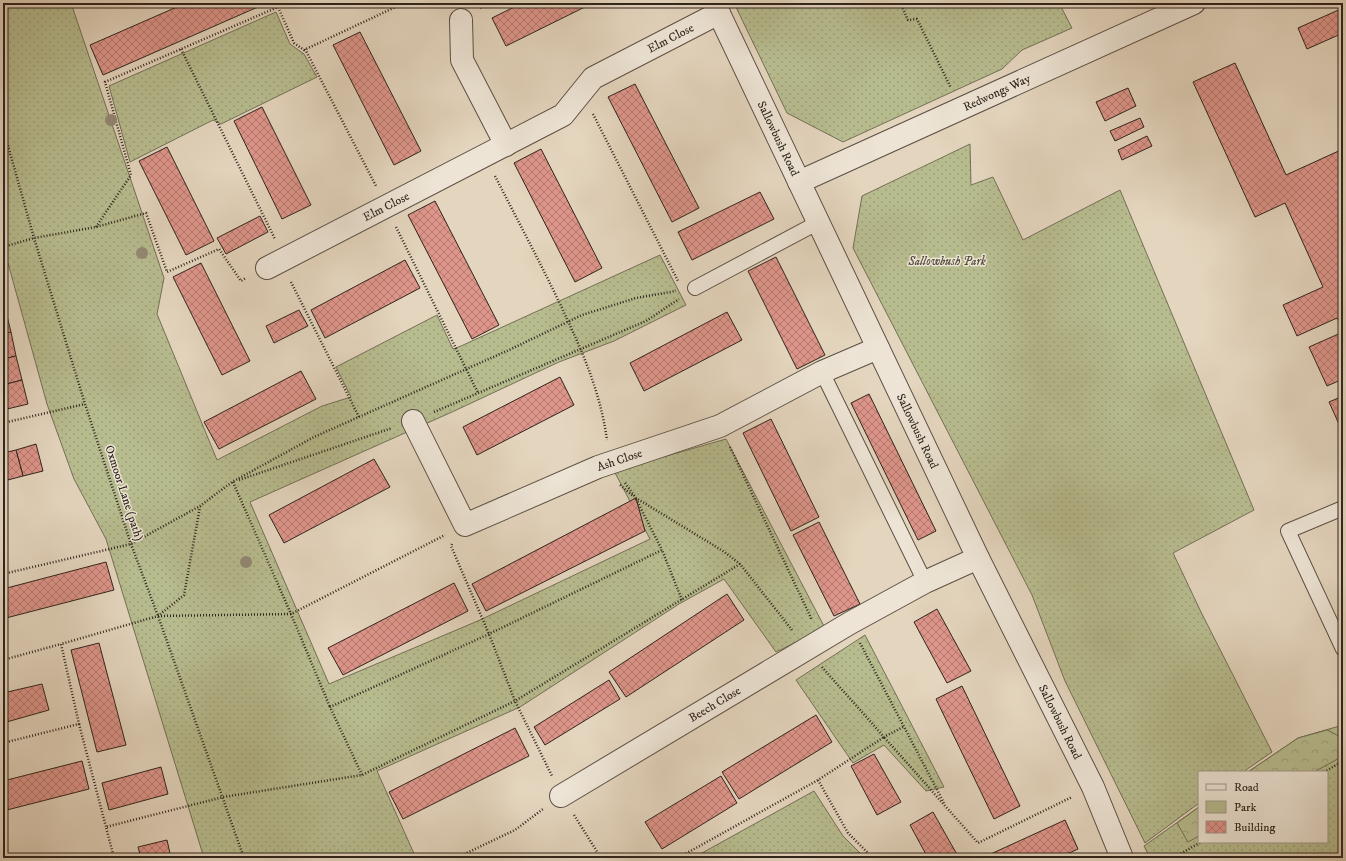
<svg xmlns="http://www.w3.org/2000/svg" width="1346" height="861" font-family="'IM FELL DW Pica',serif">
	<defs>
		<pattern id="green-dots" width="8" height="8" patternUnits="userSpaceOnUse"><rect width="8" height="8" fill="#b7bc8f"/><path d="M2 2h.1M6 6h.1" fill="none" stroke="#9ea17b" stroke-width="1.8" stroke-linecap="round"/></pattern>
		<pattern id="forest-crowns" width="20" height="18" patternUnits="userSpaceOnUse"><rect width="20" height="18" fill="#b7bc8f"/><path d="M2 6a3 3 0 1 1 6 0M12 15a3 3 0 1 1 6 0" fill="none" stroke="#9ea17b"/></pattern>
		<pattern id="building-cross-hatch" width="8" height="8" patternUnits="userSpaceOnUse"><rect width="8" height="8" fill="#de958a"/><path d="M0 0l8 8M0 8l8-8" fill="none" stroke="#b47970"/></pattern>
	</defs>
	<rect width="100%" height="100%" fill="#e4d5be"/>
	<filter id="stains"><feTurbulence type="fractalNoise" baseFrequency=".005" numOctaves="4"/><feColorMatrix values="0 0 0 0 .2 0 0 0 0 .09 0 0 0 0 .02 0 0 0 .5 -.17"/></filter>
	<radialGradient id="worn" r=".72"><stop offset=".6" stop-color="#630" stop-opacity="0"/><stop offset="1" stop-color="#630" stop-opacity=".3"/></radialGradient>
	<!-- green -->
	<g fill="url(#green-dots)" stroke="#737056">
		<polygon points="3,3 71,3 164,278 157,314 217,460 322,406 351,397 336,367 437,315 453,349 461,346 660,255 686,305 614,341 559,362 452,412 250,502 329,684 480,620 650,539 614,471 726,439 825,628 776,652 724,579 679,604 520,707 377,771 416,858 204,858 106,539 74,479 47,404 8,263 3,257"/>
		<polygon points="734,3 1059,3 1072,28 1022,50 1002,69 843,142 787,113"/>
		<polygon points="276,12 290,44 304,54 317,77 221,124 213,120 130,162 109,86"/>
		<polygon points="970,144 971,185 993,177 1023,240 1120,190 1254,510 1173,553 1201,612 1272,752 1243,772 1199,772 1199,803 1145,843 1065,681 1032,595 853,248 862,196"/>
		<polygon points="865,635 944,787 926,791 884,745 853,763 796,680"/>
		<polygon points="1343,725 1343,858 1150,858 1144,846 1199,807 1199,842 1327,842 1327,772 1248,772 1298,738"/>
		<polygon points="814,791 843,836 865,858 693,858"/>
	</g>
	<!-- forest -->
	<g fill="url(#forest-crowns)" stroke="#737056">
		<polygon points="1327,730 1343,738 1343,756 1314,772 1248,772 1298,738"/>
		<polygon points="1199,807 1199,836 1188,842 1177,823"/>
	</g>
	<!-- building -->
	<g fill="url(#building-cross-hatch)" stroke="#2f241d">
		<polygon points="186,3 267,3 103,75 90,45"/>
		<polygon points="522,3 593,3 506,46 492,18"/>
		<polygon points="1343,8 1343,33 1307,49 1298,28"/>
		<polygon points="360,32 421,151 394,165 333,45"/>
		<polygon points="1235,63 1286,175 1343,149 1343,330 1337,318 1297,336 1283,305 1323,287 1285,203 1255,217 1193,82"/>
		<polygon points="635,84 699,208 672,222 608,97"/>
		<polygon points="1128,88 1136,106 1105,121 1096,102"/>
		<polygon points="262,107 311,205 282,219 234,121"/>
		<polygon points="1140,118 1144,127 1115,141 1110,131"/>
		<polygon points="1147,136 1152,146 1122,160 1118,150"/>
		<polygon points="167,147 214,241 186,255 139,161"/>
		<polygon points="541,149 602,268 575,282 514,163"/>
		<polygon points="760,192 774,219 692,260 678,232"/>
		<polygon points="435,201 499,325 472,339 408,215"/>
		<polygon points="260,216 268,232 226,254 217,238"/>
		<polygon points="776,257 825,355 797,369 748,271"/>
		<polygon points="405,260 420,288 325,338 311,310"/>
		<polygon points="201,263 250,361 222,375 173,277"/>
		<polygon points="5,308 11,332 3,334 3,309"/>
		<polygon points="299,310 308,326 274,343 266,326"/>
		<polygon points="727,312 742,340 644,391 630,363"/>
		<polygon points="11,332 16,356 3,359 3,334"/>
		<polygon points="1343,332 1343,370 1340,372 1343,379 1327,386 1309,347"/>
		<polygon points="16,356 22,380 3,385 3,359"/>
		<polygon points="301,371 316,399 219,449 204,422"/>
		<polygon points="560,377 574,405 477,455 463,427"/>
		<polygon points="22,380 28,404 3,410 3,385"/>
		<polygon points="869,394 936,531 918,540 851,403"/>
		<polygon points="1343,396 1343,433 1329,402"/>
		<polygon points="771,419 819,517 791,531 743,433"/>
		<polygon points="36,444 43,471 23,476 16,450"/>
		<polygon points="16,450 23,476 4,481 3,453"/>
		<polygon points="374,459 390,487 284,543 269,515"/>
		<polygon points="636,498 645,531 486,611 472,584"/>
		<polygon points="819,522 860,604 834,616 793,535"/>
		<polygon points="106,562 114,590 6,618 3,607 3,589"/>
		<polygon points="454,583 468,611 343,675 328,648"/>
		<polygon points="727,594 744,620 626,697 609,672"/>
		<polygon points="937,609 971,671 947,683 914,622"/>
		<polygon points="99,643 126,745 97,752 71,650"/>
		<polygon points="609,680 620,699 545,745 534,727"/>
		<polygon points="42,684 49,710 3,723 3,693"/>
		<polygon points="962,686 1020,806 994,819 936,699"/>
		<polygon points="816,715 832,742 739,799 722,772"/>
		<polygon points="515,728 529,756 403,819 389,792"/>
		<polygon points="874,754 901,802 877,815 851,766"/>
		<polygon points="82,761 89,789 3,811 3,781"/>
		<polygon points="161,767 168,794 109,810 102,783"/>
		<polygon points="721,776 737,803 662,849 645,822"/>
		<polygon points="933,812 959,858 928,858 910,825"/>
		<polygon points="1065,820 1078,849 1058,858 982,858"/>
		<polygon points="167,840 171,858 141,858 138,847"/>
	</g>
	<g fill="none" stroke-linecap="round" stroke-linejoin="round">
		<!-- service casing -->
		<g stroke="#5c5045" stroke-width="16">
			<g id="service">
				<polyline points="695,288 819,222"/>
				<polyline points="822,372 925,582"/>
				<polyline points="1343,508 1288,531 1343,649"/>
			</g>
		</g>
		<!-- minor casing -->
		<g stroke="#5c5045" stroke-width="24">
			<g id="minor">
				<polyline points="461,20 462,60 506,145"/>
				<path id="s1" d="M267 268 563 115 593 78 719 13"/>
				<path id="s2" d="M413 421 465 525 598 467 720 426 822 372 878 348"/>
				<path id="s3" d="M561 796 850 623 925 582 978 558"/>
			</g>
		</g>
		<!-- tertiary casing -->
		<g stroke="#5c5045" stroke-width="24">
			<g id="tertiary">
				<path id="s4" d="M714 3 978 558 1093 787 1122 858"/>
				<path id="s5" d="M799 182 1194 3"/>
			</g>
		</g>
		<!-- path -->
		<g stroke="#2f241d" stroke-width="2.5" stroke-dasharray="1 2" stroke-linecap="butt">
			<polyline points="900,3 908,20 917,19 951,88"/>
			<polyline points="480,8 488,3"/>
			<polyline points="181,49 275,239"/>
			<polyline points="305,49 376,186"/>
			<polyline points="593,114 678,281"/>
			<polyline points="3,128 34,238 85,404 131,544 158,616 244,858"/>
			<path d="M495 176C517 219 540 262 561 306 582 351 600 390 607 440"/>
			<polyline points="96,227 131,175 105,82 278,7 294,43 304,50 404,3"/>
			<polyline points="396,227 478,393"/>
			<polyline points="3,247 34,238 96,227 146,213 167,272 219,249 241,281 246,278"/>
			<polyline points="291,282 359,417"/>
			<polyline points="434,412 646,321 679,299"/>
			<polyline points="3,423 85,404"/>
			<polyline points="730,447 812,620"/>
			<polyline points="239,480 392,428"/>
			<polyline points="233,482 291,614 330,707"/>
			<polyline points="625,483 636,498 723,551 740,564 792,630"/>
			<polyline points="620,485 633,496"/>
			<polyline points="636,499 662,550"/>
			<polyline points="452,544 451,546 489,634 515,701 552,776"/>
			<polyline points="3,574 131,544 200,506 232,482 314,437 509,350 582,315 636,298 676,291"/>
			<polyline points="158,616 291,614 445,535"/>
			<polyline points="860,643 944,803"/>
			<polyline points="3,660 61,644"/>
			<polyline points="822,667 884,737 903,727"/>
			<polyline points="79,724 106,827"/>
			<polyline points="3,743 79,724 61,644 158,616 184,595 200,507"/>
			<polyline points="1324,772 1343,761"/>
			<polyline points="362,775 330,707 489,634 662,550 682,600"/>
			<polyline points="818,780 848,833 873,858"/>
			<polyline points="574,815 601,858"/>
			<polyline points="114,858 106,827 223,797 362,775 515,701 740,564"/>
			<polyline points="456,858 515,830 543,809"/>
			<polyline points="678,858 818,780 884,737 978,843 1072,797"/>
			<polyline points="1173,858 1201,842"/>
		</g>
		<!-- service -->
		<use href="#service" stroke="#ede4d5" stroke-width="14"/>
		<!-- minor -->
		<use href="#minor" stroke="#ede4d5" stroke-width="22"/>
		<!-- tertiary -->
		<use href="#tertiary" stroke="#ede4d5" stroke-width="22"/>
	</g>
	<!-- trees -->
	<g fill="#938975">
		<circle cx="111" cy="120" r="6"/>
		<circle cx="142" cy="253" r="6"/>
		<circle cx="246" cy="562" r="6"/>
	</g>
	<g text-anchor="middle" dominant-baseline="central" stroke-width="3" stroke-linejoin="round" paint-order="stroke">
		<!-- street labels -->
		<g font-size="12" fill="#2f241d" stroke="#ede4d5">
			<text stroke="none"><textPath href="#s1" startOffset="468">Elm Close</textPath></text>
			<text stroke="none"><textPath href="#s5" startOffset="217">Redwongs Way</textPath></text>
			<text stroke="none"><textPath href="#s4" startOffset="150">Sallowbush Road</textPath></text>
			<text stroke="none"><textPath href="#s1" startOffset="134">Elm Close</textPath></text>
			<text stroke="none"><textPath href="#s4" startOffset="474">Sallowbush Road</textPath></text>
			<text stroke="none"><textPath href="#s2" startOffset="284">Ash Close</textPath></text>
			<text transform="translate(124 493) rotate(72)">Oxmoor Lane (path)</text>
			<text stroke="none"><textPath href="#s3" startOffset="179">Beech Close</textPath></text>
			<text stroke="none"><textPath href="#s4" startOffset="798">Sallowbush Road</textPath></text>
		</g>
		<!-- park labels -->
		<g font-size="12" font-style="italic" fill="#514a3a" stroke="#ede4d5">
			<text x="947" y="261">Sallowbush Park</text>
		</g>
	</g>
	<!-- margin -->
	<rect width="1346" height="861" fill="none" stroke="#e4d5be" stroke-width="16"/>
	<rect x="4" y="4" width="1338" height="853" fill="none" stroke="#2f241d" stroke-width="2"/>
	<rect x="8" y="8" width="1330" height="845" fill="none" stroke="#2f241d"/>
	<!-- legend -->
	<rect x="1198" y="771" width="130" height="72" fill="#ede4d5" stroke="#a1978b"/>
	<rect x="1206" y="784" width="20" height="6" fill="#ede4d5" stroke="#a1978b"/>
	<text x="1234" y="791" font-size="12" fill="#2f241d">Road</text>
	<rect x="1206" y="801" width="20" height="12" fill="#b7bc8f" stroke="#a1978b"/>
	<text x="1234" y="811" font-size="12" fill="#2f241d">Park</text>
	<rect x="1206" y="821" width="20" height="12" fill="url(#building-cross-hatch)" stroke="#a1978b"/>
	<text x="1234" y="831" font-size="12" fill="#2f241d">Building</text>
	<rect width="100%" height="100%" filter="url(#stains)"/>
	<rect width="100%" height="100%" fill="url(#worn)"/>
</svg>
